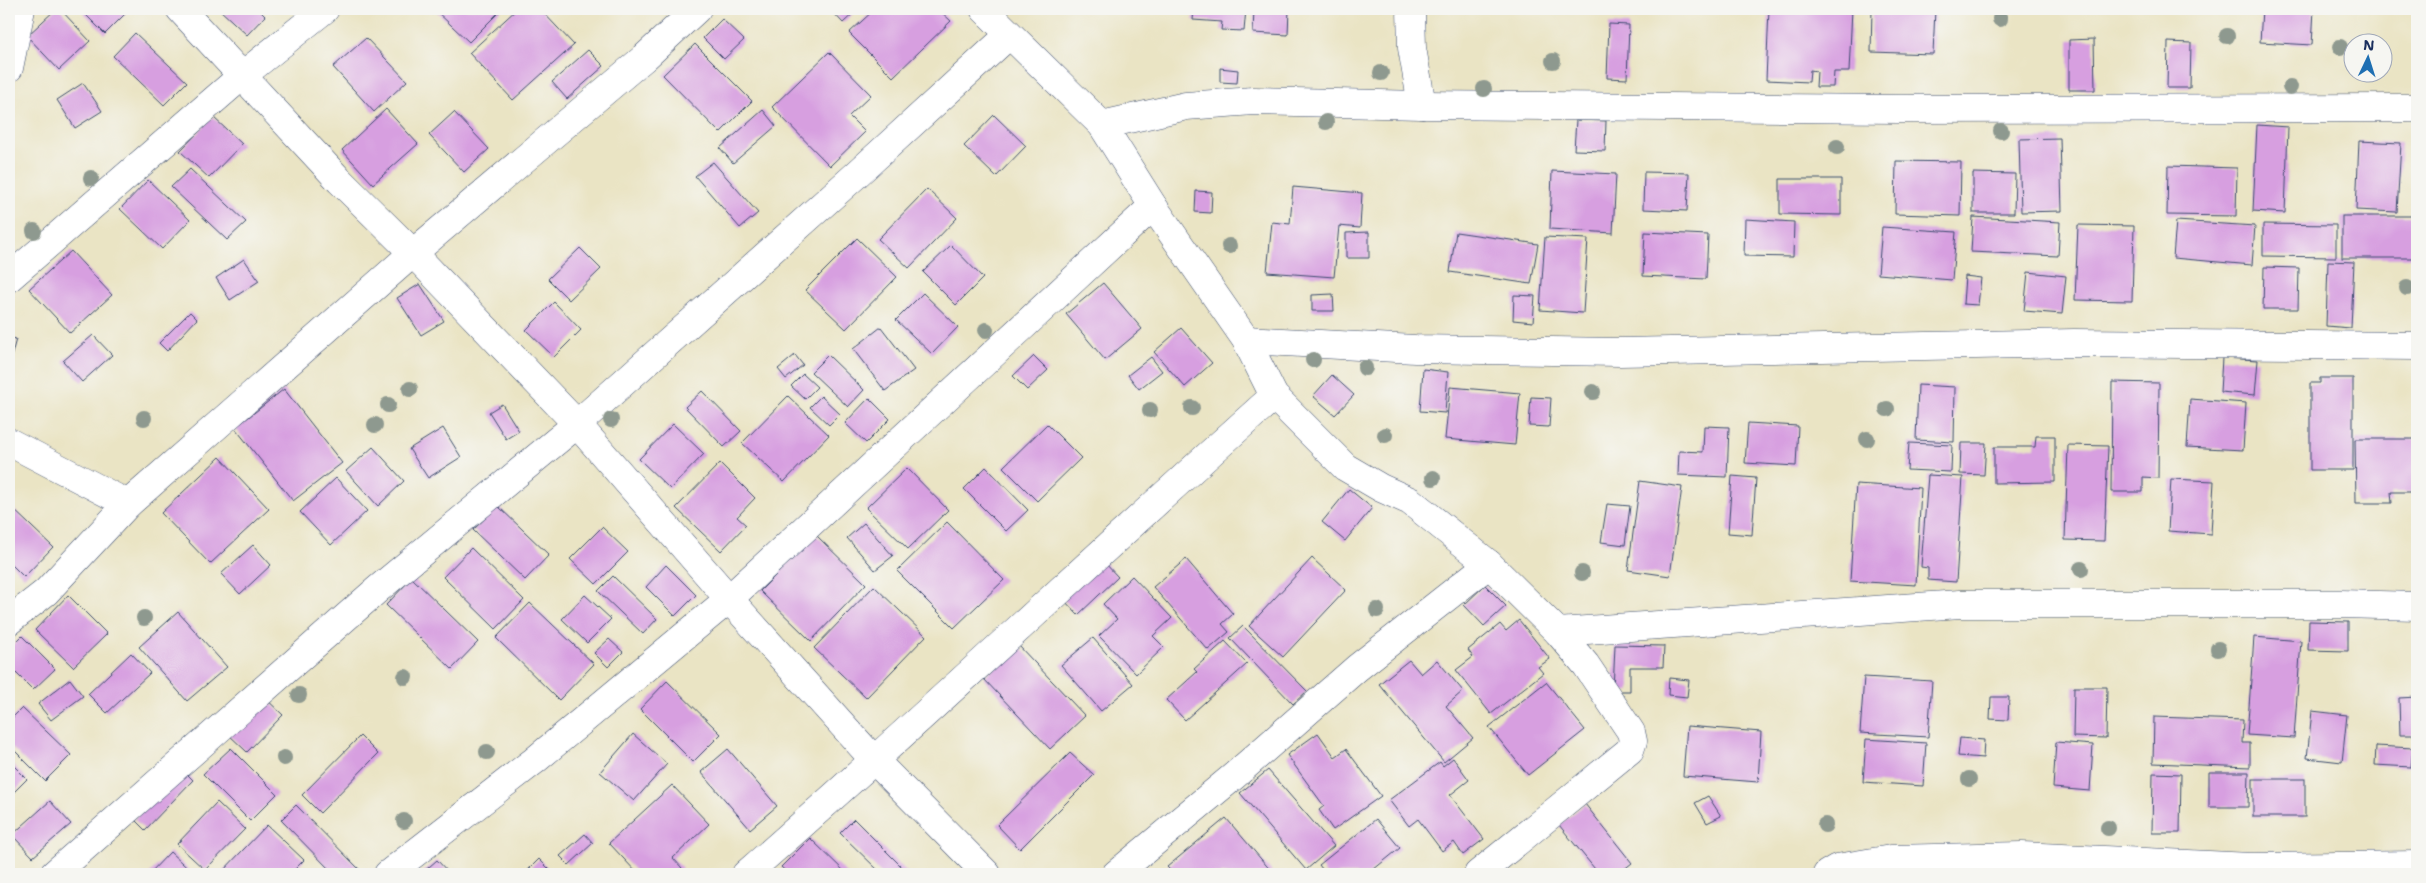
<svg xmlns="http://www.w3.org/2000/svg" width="2426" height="883" font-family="'Shantell Sans',sans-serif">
	<rect width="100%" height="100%" fill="#f6f6f2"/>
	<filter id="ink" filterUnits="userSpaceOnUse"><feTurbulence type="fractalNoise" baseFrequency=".02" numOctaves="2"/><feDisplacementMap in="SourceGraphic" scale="10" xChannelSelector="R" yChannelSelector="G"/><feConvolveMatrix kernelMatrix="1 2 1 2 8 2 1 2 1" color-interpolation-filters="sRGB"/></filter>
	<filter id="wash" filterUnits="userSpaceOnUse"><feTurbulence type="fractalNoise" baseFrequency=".0096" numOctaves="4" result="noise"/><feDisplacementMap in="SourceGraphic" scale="20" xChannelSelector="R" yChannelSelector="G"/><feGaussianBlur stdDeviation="1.12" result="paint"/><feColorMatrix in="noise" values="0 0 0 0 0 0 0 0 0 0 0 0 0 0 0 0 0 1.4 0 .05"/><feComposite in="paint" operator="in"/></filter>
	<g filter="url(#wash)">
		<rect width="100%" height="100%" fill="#eae4c4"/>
		<g id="blocks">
			<!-- building -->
			<g fill="#d79fe0">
				<polygon points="56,9 60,9 90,41 59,70 27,36"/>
				<polygon points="80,9 130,9 105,34"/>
				<polygon points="219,9 258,9 265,16 247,35"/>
				<polygon points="434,9 502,9 469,42"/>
				<polygon points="517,9 540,9 574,45 513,100 469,53"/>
				<polygon points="830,9 858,9 843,23"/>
				<polygon points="875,9 938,9 951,21 893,77 849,33"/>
				<polygon points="1194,9 1246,9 1244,31 1221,30 1222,22 1193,20"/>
				<polygon points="1254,9 1289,9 1288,35 1253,33"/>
				<polygon points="1769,9 1852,9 1849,72 1834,72 1833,87 1816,87 1817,71 1810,70 1809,82 1766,80"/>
				<polygon points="1872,9 1935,9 1933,54 1871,52"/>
				<polygon points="2262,9 2314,9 2312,45 2260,42"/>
				<polygon points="722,19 744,40 724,59 703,38"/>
				<polygon points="1609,24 1629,25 1627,79 1607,78"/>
				<polygon points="135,33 187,82 164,105 113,56"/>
				<polygon points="366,38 407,81 374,112 333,67"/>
				<polygon points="2094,39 2095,90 2069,90 2069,40"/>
				<polygon points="2168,42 2191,43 2190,88 2167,88"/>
				<polygon points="695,44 752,101 720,133 663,75"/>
				<polygon points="588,50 604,66 567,99 552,82"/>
				<polygon points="829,52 871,95 849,116 865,132 830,166 772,107"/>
				<polygon points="1220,68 1238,70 1237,83 1220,82"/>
				<polygon points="83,83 102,111 75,128 57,100"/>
				<polygon points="386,109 418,144 373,184 342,150"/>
				<polygon points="763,110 776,126 733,163 720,148"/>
				<polygon points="454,112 489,149 464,172 429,135"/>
				<polygon points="994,115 1026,146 996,177 964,146"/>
				<polygon points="213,117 242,144 209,178 180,151"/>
				<polygon points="1576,120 1606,121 1605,151 1574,150"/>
				<polygon points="2257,125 2288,127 2285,213 2253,211"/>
				<polygon points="2060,138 2062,211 2021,212 2019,139"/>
				<polygon points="2359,141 2401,143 2397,212 2356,210"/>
				<polygon points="1896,161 1961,162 1960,216 1895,214"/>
				<polygon points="713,162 758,213 740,228 695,176"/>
				<polygon points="2168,166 2237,168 2236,216 2167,215"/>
				<polygon points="190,169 246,222 227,240 171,187"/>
				<polygon points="1552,171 1616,174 1613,233 1550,229"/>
				<polygon points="1644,172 1689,173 1687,211 1643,209"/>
				<polygon points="1973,173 2015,174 2014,213 1973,213"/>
				<polygon points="1780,179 1841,179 1841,215 1780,214"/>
				<polygon points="148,180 190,220 162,249 120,209"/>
				<polygon points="1293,187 1362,193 1360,228 1339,226 1334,277 1267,272 1272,222 1290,224"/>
				<polygon points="927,189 957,218 909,268 878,239"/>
				<polygon points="1196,191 1212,192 1211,213 1195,212"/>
				<rect x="2342" y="216" width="75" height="42"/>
				<polygon points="1973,217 2060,222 2058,256 1971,252"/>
				<polygon points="1745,219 1794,222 1793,257 1744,256"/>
				<polygon points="2176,221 2255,226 2252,265 2173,258"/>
				<polygon points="2263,224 2336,225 2336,257 2263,256"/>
				<polygon points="2078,225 2134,226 2132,301 2075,300"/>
				<polygon points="1882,227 1956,232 1952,280 1878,274"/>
				<polygon points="1369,232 1369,258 1346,258 1346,233"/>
				<polygon points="1456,232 1538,244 1531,284 1450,272"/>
				<polygon points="1645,232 1708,235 1706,279 1643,276"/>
				<polygon points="1545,237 1588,239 1583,313 1540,310"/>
				<polygon points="857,238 897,277 846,329 805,290"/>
				<polygon points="951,245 983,278 956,305 923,272"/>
				<polygon points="580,248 601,269 569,300 548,279"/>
				<polygon points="71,251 112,295 70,333 29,289"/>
				<polygon points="244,259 259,281 230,300 216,278"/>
				<polygon points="2328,261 2354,262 2351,328 2326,326"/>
				<polygon points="2264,267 2299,268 2298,309 2263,309"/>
				<polygon points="2028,272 2066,276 2062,314 2024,311"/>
				<polygon points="1965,276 1981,278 1978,305 1963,304"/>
				<polygon points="1103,283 1142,329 1105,360 1066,314"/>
				<polygon points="420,284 444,321 421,335 397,298"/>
				<polygon points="923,293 958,327 932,354 896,320"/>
				<polygon points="1333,294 1334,311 1312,311 1312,295"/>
				<polygon points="1514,295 1535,296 1533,322 1513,320"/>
				<polygon points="554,302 581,330 554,357 526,330"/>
				<polygon points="190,312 197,319 167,351 159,343"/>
				<polygon points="881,327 914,370 885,391 853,349"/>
				<polygon points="1181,328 1212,363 1185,387 1154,352"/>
				<polygon points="93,335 112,355 82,382 63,361"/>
				<polygon points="9,337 16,339 9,365"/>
				<polygon points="795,355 803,365 786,379 778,369"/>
				<polygon points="828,355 864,390 848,407 811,372"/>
				<polygon points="1034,356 1048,370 1027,390 1013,376"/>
				<polygon points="1151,357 1162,371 1139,389 1128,375"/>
				<polygon points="2222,358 2258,360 2255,395 2220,392"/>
				<polygon points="1423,369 1448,372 1445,413 1420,411"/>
				<polygon points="803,374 817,387 805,399 791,386"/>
				<polygon points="1332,375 1354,395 1335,415 1313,396"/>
				<polygon points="2320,378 2353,378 2353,470 2310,470 2310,383 2320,383"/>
				<polygon points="2112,382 2159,383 2158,478 2143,477 2143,492 2111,492"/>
				<polygon points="1918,385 1955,387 1954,442 1916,440"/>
				<polygon points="1450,387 1520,393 1515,445 1445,439"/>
				<polygon points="284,389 342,463 293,501 235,428"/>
				<polygon points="702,391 741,431 724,447 685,407"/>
				<polygon points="788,396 829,435 784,482 742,443"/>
				<polygon points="821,396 840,414 829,425 810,407"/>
				<polygon points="1531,397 1551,398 1549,427 1529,426"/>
				<polygon points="869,398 890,419 866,443 845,423"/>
				<polygon points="2190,399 2246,403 2243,450 2187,447"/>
				<polygon points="502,404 519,431 506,439 489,412"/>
				<polygon points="1748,423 1798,426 1796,466 1745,463"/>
				<polygon points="673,424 704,454 670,489 639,459"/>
				<polygon points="1047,424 1081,458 1037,501 1003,467"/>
				<polygon points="1704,426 1729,427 1727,477 1678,475 1679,451 1703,452"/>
				<polygon points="443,428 461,457 428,478 409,449"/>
				<polygon points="2036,436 2055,436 2055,482 1994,483 1994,447 2035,447"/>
				<polygon points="2355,439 2417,439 2417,492 2391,492 2392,503 2356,503"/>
				<polygon points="1909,443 1952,445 1951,472 1907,470"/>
				<polygon points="1961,443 1986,443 1984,475 1960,474"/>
				<polygon points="2068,445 2108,446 2104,541 2065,540"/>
				<polygon points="373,447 404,481 378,506 346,471"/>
				<polygon points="220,457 269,509 210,564 161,513"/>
				<polygon points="720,463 755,498 737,517 746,525 721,551 676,508"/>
				<polygon points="986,467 1028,510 1006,531 964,489"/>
				<polygon points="907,468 948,510 908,549 866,508"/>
				<polygon points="1928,475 1963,477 1956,582 1928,580 1928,568 1921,567"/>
				<polygon points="1732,476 1756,478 1752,535 1728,533"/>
				<polygon points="336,478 367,511 331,545 300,512"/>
				<polygon points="2171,479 2214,481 2211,534 2168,531"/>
				<polygon points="1640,481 1682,487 1670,576 1628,570"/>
				<polygon points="1856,484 1921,488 1916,585 1850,581"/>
				<polygon points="1349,489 1372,508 1345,541 1322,522"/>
				<polygon points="1607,504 1630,506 1625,545 1601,542"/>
				<polygon points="9,505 53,547 24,577 9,562"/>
				<polygon points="498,506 549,555 525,580 473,530"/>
				<polygon points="947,522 1004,580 954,628 897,571"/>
				<polygon points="864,523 893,556 875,570 847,538"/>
				<polygon points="602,527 628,552 596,584 570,559"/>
				<polygon points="816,535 866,584 811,641 760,591"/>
				<polygon points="253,545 271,565 240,594 221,574"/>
				<polygon points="471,548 524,600 496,629 443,577"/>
				<polygon points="1312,558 1346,590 1283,657 1249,626"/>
				<polygon points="1186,559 1233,614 1222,624 1229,632 1208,650 1153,587"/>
				<polygon points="1103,561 1118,577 1078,615 1063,599"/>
				<polygon points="666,565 696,595 675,616 646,587"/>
				<polygon points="613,576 657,619 643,634 598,591"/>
				<polygon points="1132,576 1172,618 1153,636 1164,647 1136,674 1099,636 1117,619 1103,604"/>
				<polygon points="412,578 478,642 452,669 386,605"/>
				<polygon points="1485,585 1506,606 1484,626 1464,605"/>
				<polygon points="874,586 926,636 866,698 814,648"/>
				<polygon points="68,595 107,634 73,667 35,630"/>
				<polygon points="585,595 611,619 587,643 562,619"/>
				<polygon points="530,603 594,664 559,700 496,638"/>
				<polygon points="178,612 227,667 187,701 139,647"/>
				<polygon points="1519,620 1550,659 1538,667 1543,673 1491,714 1456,670 1473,657 1468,650 1500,624 1506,631"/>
				<polygon points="2309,621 2348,622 2348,651 2308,650"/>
				<polygon points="1243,626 1307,691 1293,704 1230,638"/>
				<polygon points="22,636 55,669 33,690 9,666 9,649"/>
				<polygon points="2254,637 2301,641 2294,738 2247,735"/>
				<polygon points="1093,638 1133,684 1101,711 1061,665"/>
				<polygon points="609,639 623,652 608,667 594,653"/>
				<polygon points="1225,641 1247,664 1185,720 1166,700 1197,672 1194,669"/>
				<polygon points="1018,645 1085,716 1050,749 983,678"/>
				<polygon points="1615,645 1664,646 1663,667 1630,667 1630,691 1613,691"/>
				<polygon points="131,653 150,673 107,713 88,694"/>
				<polygon points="1409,660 1421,674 1437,660 1463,691 1446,706 1473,738 1444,762 1379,684"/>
				<polygon points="1864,677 1932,681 1928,737 1860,733"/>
				<polygon points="1669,678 1689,680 1687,697 1668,695"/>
				<polygon points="70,679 83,696 51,720 38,704"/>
				<polygon points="667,681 721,734 693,762 640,709"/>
				<polygon points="1546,682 1585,730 1528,775 1489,727"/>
				<polygon points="2074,687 2107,687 2106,738 2073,737"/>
				<polygon points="263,696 283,715 247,752 227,733"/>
				<polygon points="1991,697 2009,697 2008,720 1990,719"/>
				<polygon points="2417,697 2417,735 2400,735 2399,698"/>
				<polygon points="22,708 71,755 45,781 9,745 9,721"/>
				<polygon points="2312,711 2347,715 2342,762 2307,758"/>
				<polygon points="2154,717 2243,720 2242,743 2250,743 2250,767 2153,763"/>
				<polygon points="1687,726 1761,732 1758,782 1683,776"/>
				<polygon points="1318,733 1335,757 1346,749 1381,796 1333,830 1319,810 1324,806 1287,755"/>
				<polygon points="633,734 667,764 634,801 600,772"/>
				<polygon points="360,736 378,754 320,813 302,795"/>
				<polygon points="1960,738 1984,740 1983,758 1958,756"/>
				<polygon points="1866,739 1926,743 1923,786 1863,782"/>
				<polygon points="2056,742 2093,745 2090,791 2053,788"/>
				<polygon points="2376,746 2413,748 2411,767 2375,765"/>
				<polygon points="231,748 277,794 250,821 203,774"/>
				<polygon points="728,749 777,806 750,829 701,772"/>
				<polygon points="1070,753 1094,775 1020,849 997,825"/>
				<polygon points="1453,758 1469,780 1450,795 1484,839 1463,855 1454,842 1442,851 1418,819 1409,826 1389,800 1440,762 1443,766"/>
				<polygon points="9,761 27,779 9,797"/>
				<polygon points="183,770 193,780 145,830 134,819"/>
				<polygon points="1268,770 1334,846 1306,870 1240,793"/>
				<polygon points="2209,772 2249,772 2248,807 2209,807"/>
				<polygon points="2153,773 2181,774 2180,833 2152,833"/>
				<rect x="2253" y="779" width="52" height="38"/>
				<polygon points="672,785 709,824 673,858 682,868 675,874 638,874 609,843"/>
				<polygon points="1708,796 1721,816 1707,823 1695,803"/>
				<polygon points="50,801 71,824 33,857 12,835"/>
				<polygon points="217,802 245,829 205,870 177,844"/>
				<polygon points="1585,804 1632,863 1618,874 1599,874 1559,825"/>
				<polygon points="296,805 360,870 356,874 334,874 281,820"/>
				<polygon points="1226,818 1272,872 1269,874 1174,874 1167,867"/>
				<polygon points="854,819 909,874 882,874 840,833"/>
				<polygon points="1376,819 1400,848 1368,874 1326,874 1319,865"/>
				<polygon points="267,825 304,860 290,874 220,874"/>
				<polygon points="585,834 593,843 569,865 560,856"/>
				<polygon points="810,838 847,874 789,874 781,867"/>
				<polygon points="170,852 194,874 149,874"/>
				<polygon points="539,859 554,874 524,874"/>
				<polygon points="437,860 450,874 421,874"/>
			</g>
		</g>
	</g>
	<g filter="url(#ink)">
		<use href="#blocks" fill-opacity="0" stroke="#3a4a6d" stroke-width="1"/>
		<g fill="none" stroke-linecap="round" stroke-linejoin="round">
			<!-- minor casing -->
			<g stroke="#3a4a6d" stroke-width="29">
				<g id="minor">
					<polyline points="180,9 340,181 413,253 577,424 729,599 875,761 987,874"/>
					<polyline points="984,9 1102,125 1153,206 1246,340 1274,396 1345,467 1381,488 1410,501 1489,564 1558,632 1586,665 1631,732 1633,741 1630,750 1478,874"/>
					<polyline points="1411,9 1412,48 1422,105"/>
					<polyline points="9,68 21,9"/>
					<polyline points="1102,125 1186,106 1253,101 1422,105 1900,109 2417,108"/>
					<polyline points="9,278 243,75 325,9"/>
					<polyline points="1246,340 1415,349 1620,352 2074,343 2417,346"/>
					<polyline points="9,442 128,504"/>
					<polyline points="9,621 46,592 128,504 413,253 644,58 697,9"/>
					<polyline points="1558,632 1960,604 2341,604 2417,606"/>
					<polyline points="54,874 378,589 577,424 856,175 1009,35"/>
					<polyline points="388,874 534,761 729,599 1153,206"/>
					<path d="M746 874C925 718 1097 554 1274 396"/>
					<polyline points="1116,874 1234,776 1357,668 1489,564"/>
					<polyline points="1827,874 1837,868 1891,859 2022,856 2251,867 2417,865"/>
				</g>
			</g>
			<!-- minor -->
			<use href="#minor" stroke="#fff" stroke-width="28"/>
		</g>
		<!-- trees -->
		<g fill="#8e998f">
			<circle cx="2000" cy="19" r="8"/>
			<circle cx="2227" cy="36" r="8"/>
			<circle cx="2340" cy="47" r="8"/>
			<circle cx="1553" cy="61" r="8"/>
			<circle cx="1381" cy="73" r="8"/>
			<circle cx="2290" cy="87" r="8"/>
			<circle cx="1484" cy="89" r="8"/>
			<circle cx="1326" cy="122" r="8"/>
			<circle cx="2001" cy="131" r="8"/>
			<circle cx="1837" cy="147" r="8"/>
			<circle cx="91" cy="178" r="8"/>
			<circle cx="34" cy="231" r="8"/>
			<circle cx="1229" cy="246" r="8"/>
			<circle cx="2407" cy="288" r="8"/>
			<circle cx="986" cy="330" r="8"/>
			<circle cx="1313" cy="360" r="8"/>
			<circle cx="1365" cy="368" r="8"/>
			<circle cx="410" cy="389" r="8"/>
			<circle cx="1593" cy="392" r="8"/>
			<circle cx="388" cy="405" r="8"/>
			<circle cx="1192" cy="408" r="8"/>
			<circle cx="1887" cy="409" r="8"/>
			<circle cx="1150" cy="410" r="8"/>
			<circle cx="144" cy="418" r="8"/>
			<circle cx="611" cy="420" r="8"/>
			<circle cx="375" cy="425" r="8"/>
			<circle cx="1385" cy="435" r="8"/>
			<circle cx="1867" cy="439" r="8"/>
			<circle cx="1433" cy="478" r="8"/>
			<circle cx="2081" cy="569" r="8"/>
			<circle cx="1582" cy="573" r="8"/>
			<circle cx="1377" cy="610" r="8"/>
			<circle cx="144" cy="618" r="8"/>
			<circle cx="2218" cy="649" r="8"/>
			<circle cx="405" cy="677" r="8"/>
			<circle cx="299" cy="695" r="8"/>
			<circle cx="487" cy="752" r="8"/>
			<circle cx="284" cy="758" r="8"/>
			<circle cx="1969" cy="779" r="8"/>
			<circle cx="404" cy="821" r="8"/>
			<circle cx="1825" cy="825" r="8"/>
			<circle cx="2108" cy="828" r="8"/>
		</g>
	</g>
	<!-- margin -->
	<rect width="2426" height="883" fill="none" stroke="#f6f6f2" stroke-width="30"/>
	<!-- north arrow -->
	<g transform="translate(2368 58) rotate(4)"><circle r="24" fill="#f6f6f2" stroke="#9ea6b7"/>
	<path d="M0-4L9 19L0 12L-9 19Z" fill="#1f6fb2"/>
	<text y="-8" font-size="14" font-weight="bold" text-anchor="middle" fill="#1b2f5e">N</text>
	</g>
</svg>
